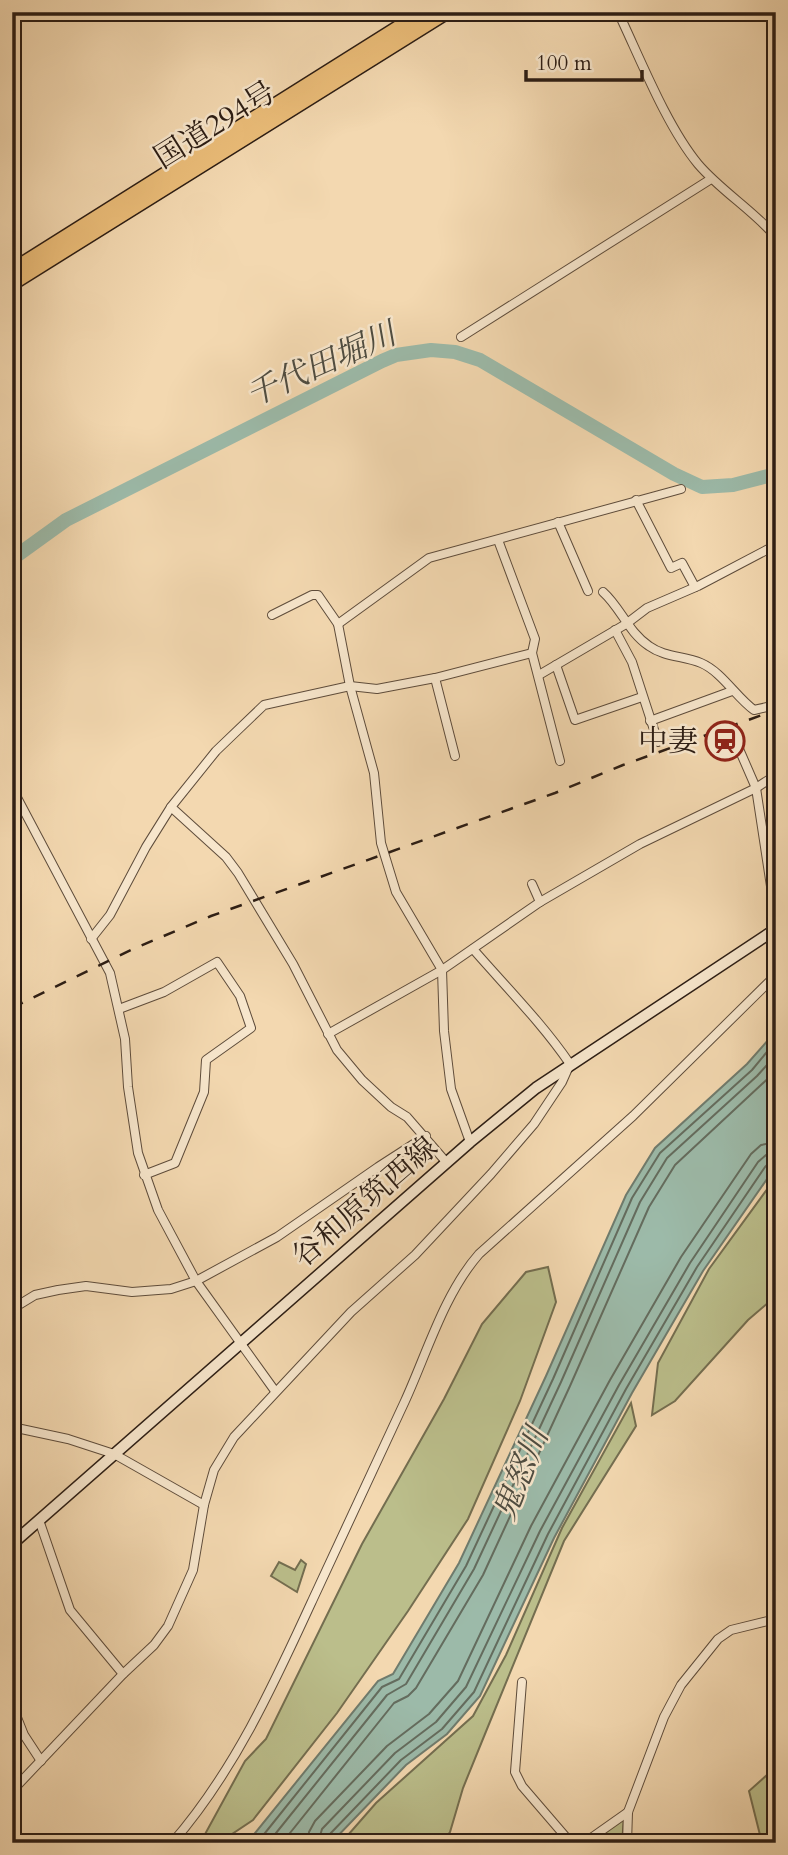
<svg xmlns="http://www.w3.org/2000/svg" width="788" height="1855" font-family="Cardo,'Noto Serif JP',serif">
	<rect width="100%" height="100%" fill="#f3d8b0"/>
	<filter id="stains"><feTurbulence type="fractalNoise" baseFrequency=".00286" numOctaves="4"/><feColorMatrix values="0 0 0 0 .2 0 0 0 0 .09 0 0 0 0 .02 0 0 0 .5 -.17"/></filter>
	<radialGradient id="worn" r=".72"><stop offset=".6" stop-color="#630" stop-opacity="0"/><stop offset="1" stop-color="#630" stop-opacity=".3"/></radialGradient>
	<!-- green -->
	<g fill="#bbbe8b" stroke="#746e50" stroke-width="2">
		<polygon points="776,1177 776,1296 748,1320 675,1401 652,1415 658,1363 709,1269"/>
		<polygon points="548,1267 556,1302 520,1401 468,1519 408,1611 337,1713 253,1820 223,1840 207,1843 204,1836 245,1761 266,1739 362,1544 444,1399 482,1324 526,1272"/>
		<polygon points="631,1403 636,1426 564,1541 487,1729 463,1788 450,1832 442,1843 341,1843 376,1803 473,1716 506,1655 562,1528"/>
		<polygon points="301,1560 306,1564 297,1592 271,1576 279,1562 295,1570"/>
		<polygon points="767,1775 776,1787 776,1841 762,1843 749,1791"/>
		<polygon points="624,1818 622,1843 590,1843"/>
	</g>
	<!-- water -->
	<polygon fill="#9cbaa9" stroke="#6f7b6d" stroke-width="2" points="776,1031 776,1166 703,1271 632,1393 554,1538 480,1696 447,1734 406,1765 331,1843 247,1843 378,1681 393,1674 459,1563 546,1376 626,1195 655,1148 747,1064"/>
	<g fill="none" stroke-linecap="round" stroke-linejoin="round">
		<!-- shore -->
		<g stroke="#646c5e" stroke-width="2">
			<polyline points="257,1843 382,1687 399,1679 466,1566 553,1379 632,1198 660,1153 752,1070 776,1041"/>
			<polyline points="268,1843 387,1695 406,1684 474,1569 561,1382 640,1202 667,1158 757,1076 776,1055"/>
			<polyline points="282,1843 394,1703 408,1696 416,1688 483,1575 570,1386 649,1207 675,1165 776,1071"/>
			<polyline points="308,1843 309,1832 315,1821 387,1746 429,1714 458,1681 531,1526 610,1380 681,1257 751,1154 761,1145 776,1142"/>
			<polyline points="318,1843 322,1829 395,1753 436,1722 466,1687 540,1531 619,1385 690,1263 758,1162 766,1155 776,1153"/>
			<polyline points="327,1843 329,1835 401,1760 442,1729 474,1692 548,1534 626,1389 697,1267 765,1167 770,1162 776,1162"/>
		</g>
		<!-- river -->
		<polyline stroke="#9cbaa9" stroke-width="14" points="12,559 66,520 382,361 396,355 431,350 455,352 480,360 674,474 702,487 733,485 776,474"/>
		<!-- street casing -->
		<g stroke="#5e4c3b" stroke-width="10">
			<g id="street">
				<path d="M618 12C640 58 666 125 698 164 721 191 753 210 776 237"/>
				<polyline points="461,337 711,179"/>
				<polyline points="636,500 671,568 682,563 695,587"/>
				<polyline points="558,522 588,591"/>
				<polyline points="498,540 535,639 532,653 560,761"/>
				<path d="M603 592C621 608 628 632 649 646 664 657 684 656 701 663 722 672 736 697 754 710L776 705"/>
				<polyline points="272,615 312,595 318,595 338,624 350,686 374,773 381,843 396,892 442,970 444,1031 451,1089 470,1142"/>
				<polyline points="338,624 429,558 681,489"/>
				<polyline points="615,630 632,662 658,742"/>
				<polyline points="556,665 575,720 642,697"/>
				<polyline points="539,675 626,624 647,608 698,586 776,545"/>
				<polyline points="435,678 455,756"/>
				<polyline points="650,721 732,691"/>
				<polyline points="736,742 756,788 776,919"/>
				<polyline points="12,788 110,973 125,1039 128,1087 138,1153 158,1210 196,1281 275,1391"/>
				<polyline points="171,807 226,857 238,873 293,964 337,1050 362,1080 391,1107 407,1117 447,1163"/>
				<polyline points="532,884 540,902"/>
				<polyline points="91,939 110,915 146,847 171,807 216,751 264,705 350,686 377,689 435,678 532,653"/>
				<polyline points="119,1009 164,992 217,962 240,996 251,1028 206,1060 204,1092 175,1163 144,1175"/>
				<polyline points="328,1034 442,970 540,902 640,844 756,788 776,775"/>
				<polyline points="12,1309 35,1295 58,1290 86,1286 132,1292 171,1289 196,1281 277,1237 378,1167 426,1136"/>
				<polyline points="12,1427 68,1439 114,1454 204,1505"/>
				<polyline points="39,1520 70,1610 123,1674"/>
				<polyline points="522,1682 515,1772 522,1786 571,1843"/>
				<polyline points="12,1705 24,1735 41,1761"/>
				<path d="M12 1791 123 1674 154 1645 168 1626 193 1570 204 1505 214 1470 234 1437 351 1312 415 1255 491 1174 534 1124 562 1082 570 1064C542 1023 506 987 473 949"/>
				<path d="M172 1843C234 1772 274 1684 313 1599 343 1533 374 1467 405 1401 427 1353 444 1294 479 1254L633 1116 776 975"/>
				<polyline points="584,1843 628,1812"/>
				<polyline points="627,1843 628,1812 664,1717 681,1685 718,1639 731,1630 776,1619"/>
			</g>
		</g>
		<!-- secondary casing -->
		<g stroke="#2c1d14" stroke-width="13">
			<polyline id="secondary" points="12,1544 470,1142 536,1088 776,929"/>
		</g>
		<!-- highway casing -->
		<g stroke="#2c1d14" stroke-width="17">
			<g id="highway">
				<polyline points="12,271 424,12"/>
				<polyline points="12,283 446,12"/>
			</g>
		</g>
		<!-- street -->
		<use href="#street" stroke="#f7e6cc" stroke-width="8"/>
		<!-- secondary -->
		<use href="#secondary" stroke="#f7e6cc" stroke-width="10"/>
		<!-- highway -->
		<use href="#highway" stroke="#eabc78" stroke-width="14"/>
		<!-- rail -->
		<polyline stroke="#2c1d14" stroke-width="2.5" stroke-dasharray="12 12" stroke-linecap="butt" points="12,1008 133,949 211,916 555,793 623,765 776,710"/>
	</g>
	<!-- icons -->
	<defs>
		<g id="station-ring" transform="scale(2.0125)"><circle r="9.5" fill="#f7e6cc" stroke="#8f2418" stroke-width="1.5"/><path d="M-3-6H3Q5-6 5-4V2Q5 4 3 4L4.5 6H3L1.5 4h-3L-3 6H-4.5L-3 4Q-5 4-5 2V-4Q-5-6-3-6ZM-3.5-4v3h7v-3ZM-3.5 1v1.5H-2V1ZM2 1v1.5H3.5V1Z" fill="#8f2418"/></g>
	</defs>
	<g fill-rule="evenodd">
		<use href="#station-ring" x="725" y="741"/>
	</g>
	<g text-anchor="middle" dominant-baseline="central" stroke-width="5" stroke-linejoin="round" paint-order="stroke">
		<!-- street labels -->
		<g font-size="30" fill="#2c1d14" stroke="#f7e6cc">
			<text transform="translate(215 125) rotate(-32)">国道294号</text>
			<text transform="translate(365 1202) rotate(-41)">谷和原筑西線</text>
		</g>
		<!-- poi labels -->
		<g font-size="30" fill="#2c1d14" stroke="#f7e6cc" text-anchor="end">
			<text x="698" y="741">中妻</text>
		</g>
		<!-- water labels -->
		<g font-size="32" font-style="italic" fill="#4e4c41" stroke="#f7e6cc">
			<text transform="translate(321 365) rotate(-24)">千代田堀川</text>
			<text transform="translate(521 1474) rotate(-68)">鬼怒川</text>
		</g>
	</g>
	<!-- margin -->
	<rect width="788" height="1855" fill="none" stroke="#f3d8b0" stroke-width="42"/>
	<rect x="14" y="14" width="760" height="1827" fill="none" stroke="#2c1d14" stroke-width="3.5"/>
	<rect x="21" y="21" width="746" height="1813" fill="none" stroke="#2c1d14" stroke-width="2"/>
	<!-- scale -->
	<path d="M526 70v10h116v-10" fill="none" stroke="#2c1d14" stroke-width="3.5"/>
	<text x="536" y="70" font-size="21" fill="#2c1d14" stroke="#f7e6cc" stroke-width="5" paint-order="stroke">100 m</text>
	<rect width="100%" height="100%" filter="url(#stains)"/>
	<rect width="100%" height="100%" fill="url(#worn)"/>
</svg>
